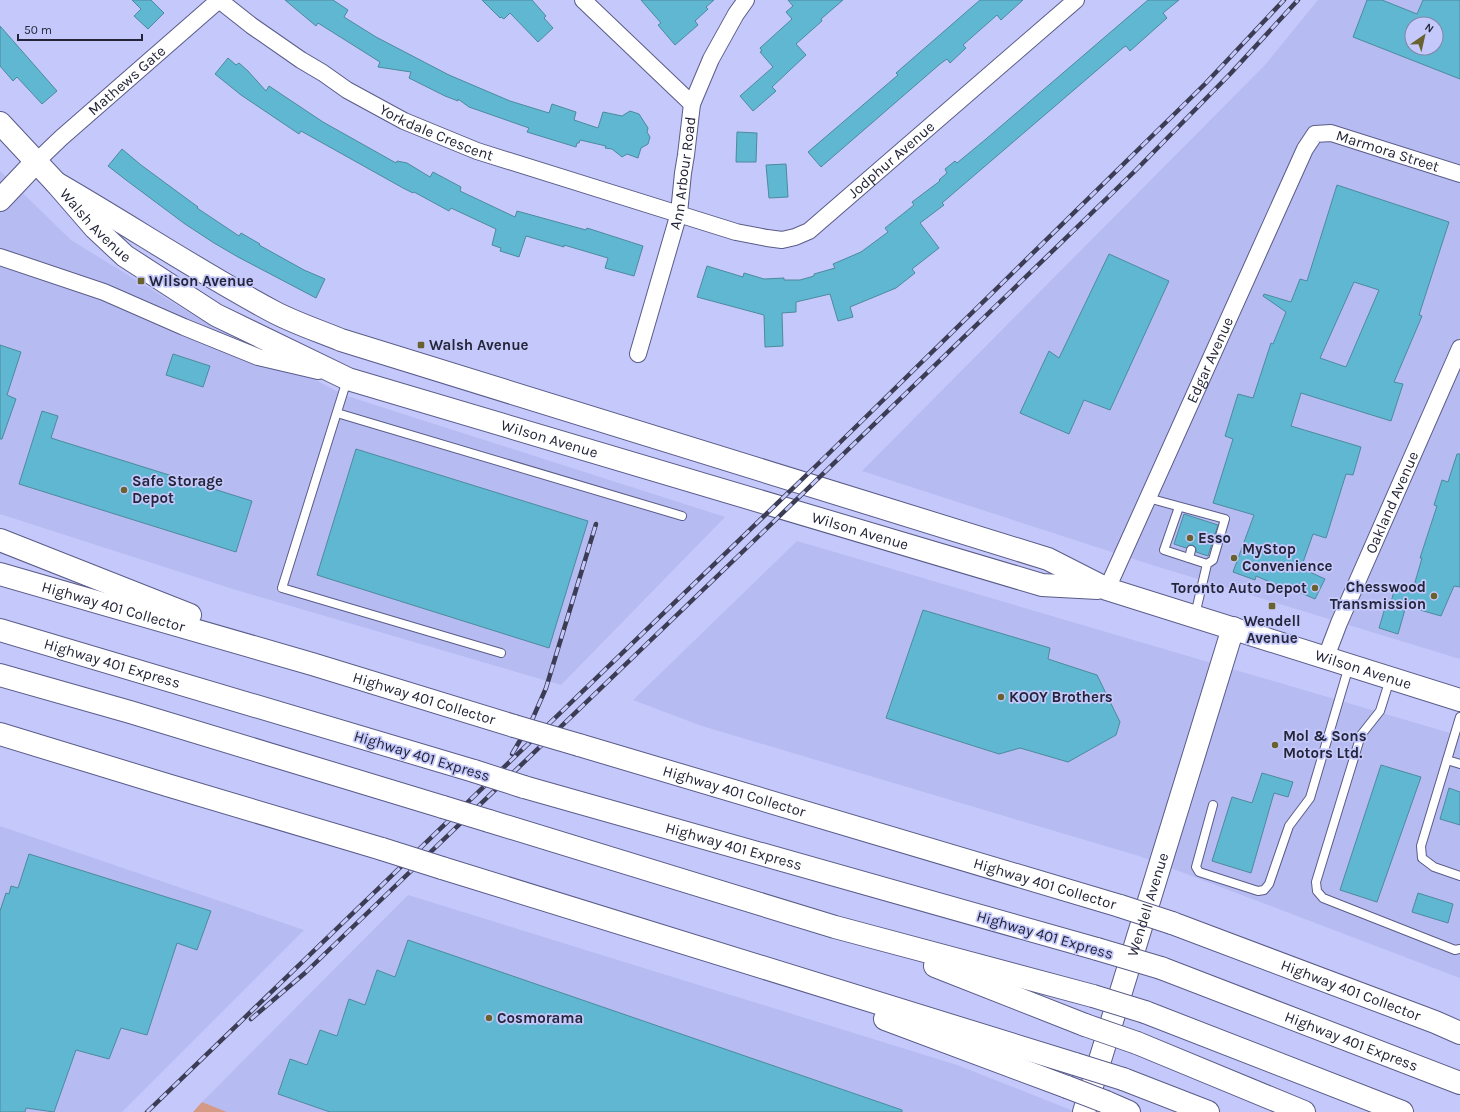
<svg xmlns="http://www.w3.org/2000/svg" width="1460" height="1112" font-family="Karla,sans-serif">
	<rect width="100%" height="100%" fill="#c4c8fa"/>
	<!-- built -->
	<g fill="#b6bbf2" fill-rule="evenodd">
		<path d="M1318 0H1460V659L1149 564 862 471 1265 65ZM1412 24H1436V48H1412Z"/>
		<polygon points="0,171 71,240 198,318 344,395 725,517 561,685 236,590 0,514"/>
		<polygon points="797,541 1460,736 1460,978 1139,856 702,726 633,700"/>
		<polygon points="0,826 304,930 122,1112 0,1112"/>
		<polygon points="408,895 957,1065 1076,1112 227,1112 202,1102"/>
	</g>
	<!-- green -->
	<polygon fill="#d59a85" points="202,1102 227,1112 193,1112"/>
	<!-- building -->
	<g fill="#5fb7d2" stroke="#4d8a9e" fill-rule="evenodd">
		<polygon points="132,0 151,0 164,13 148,29 134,16 141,9"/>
		<polygon points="285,0 333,0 348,10 344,17 376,37 449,75 510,101 549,113 552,104 576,112 574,120 598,128 603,112 622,116 630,111 639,114 648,128 647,132 650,137 648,144 641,148 638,158 627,154 622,157 612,149 605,148 606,146 580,140 579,143 577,143 576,147 527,132 529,128 469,107 458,99 458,101 445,96 409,78 411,72 378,67 380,62 318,23 316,26"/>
		<polygon points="482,0 532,0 546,16 544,18 553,28 538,42 510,13 504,19 501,17 500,18"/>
		<polygon points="641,0 714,0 706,7 708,9 695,21 698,25 675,45 658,25 661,23"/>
		<polygon points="788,0 843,0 821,19 822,21 796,44 806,55 772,87 776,91 753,111 740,96 773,67 760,52 762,51 760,48 792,19 786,12 793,6"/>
		<polygon points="980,0 1023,0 1001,20 997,15 963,45 966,48 950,63 947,59 940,64 821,167 808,152 898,75 896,73"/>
		<polygon points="1148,0 1179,0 1163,13 1167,18 1130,51 1126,46 1124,47 942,203 944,205 920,223 939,248 912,269 915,273 896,288 850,307 853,317 838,321 830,294 796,302 796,312 782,313 783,346 765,347 764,315 697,297 707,266 743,277 744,273 764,279 784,278 784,280 800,280 814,276 814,274 835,268 833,264 861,252 888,232 885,228 914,205 912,202 940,181 939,180 947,173 945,169 955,161 957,163 986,139"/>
		<path d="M1367 0H1382L1417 14 1423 0H1460V79L1353 37ZM1412 24H1436V48H1412Z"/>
		<polygon points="0,26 57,91 42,104 17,77 13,81 0,66"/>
		<polygon points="228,58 236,65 239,63 248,71 266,91 269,86 323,122 396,163 397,161 407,163 430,177 433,172 461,187 460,191 515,217 517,211 586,230 587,228 643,246 634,276 605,268 608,258 564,245 564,247 526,236 519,257 500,251 501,248 492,245 496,229 451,208 449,211 414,192 413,193 403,188 301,131 299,134 241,95 215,74"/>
		<polygon points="737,132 757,133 756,162 736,162"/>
		<polygon points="122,149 141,165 198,207 197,208 239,236 241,233 260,244 259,245 304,270 325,279 316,298 238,257 214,243 185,224 126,180 108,166"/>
		<polygon points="786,164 788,197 769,198 766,165"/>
		<path d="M1337 185 1449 222 1419 315 1422 316 1394 382 1403 384 1391 421 1301 393 1291 426 1361 447 1353 475 1346 474 1326 538 1313 534 1301 568 1325 579 1315 599 1292 589 1291 591 1256 576 1255 580 1233 572 1254 515 1213 503 1233 439 1225 436 1238 394 1253 398 1271 343 1273 344 1286 312 1263 296 1264 294 1291 302 1300 279 1307 281ZM1354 282 1379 290 1346 367 1320 358Z"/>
		<polygon points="1109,254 1169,281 1110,410 1084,400 1069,434 1020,413 1049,351 1059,358"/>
		<polygon points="0,345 21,352 7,395 16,399 2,439 0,439"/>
		<polygon points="173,354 210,366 203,387 166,375"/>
		<polygon points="42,411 58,416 51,438 252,501 236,552 19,484"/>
		<polygon points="356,449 588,521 549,648 317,575"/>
		<polygon points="1457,454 1460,454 1460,587 1454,586 1441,616 1406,606 1398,634 1379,628 1387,601 1391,602 1396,584 1413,589 1422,558 1420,558 1437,506 1434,505 1442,480 1448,482"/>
		<polygon points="1184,514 1218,525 1208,556 1196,552 1196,548 1193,545 1189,545 1186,548 1174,544"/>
		<polygon points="923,610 1050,648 1048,659 1097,675 1120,722 1116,735 1068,762 1020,748 999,754 886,718"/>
		<polygon points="1381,765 1421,777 1377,902 1340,890"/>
		<polygon points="1262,773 1293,782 1288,797 1274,793 1251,873 1212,861 1232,797 1252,803"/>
		<polygon points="1449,788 1460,792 1460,825 1440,819"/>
		<polygon points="29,854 211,911 197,950 177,943 147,1035 121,1028 109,1059 76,1050 54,1112 26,1108 25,1112 0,1112 0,911 6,893 9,894 11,886 18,888"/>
		<polygon points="1418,893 1453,904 1448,923 1412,912"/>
		<polygon points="408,940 902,1110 902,1112 330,1112 278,1094 290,1059 307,1065 320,1030 337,1036 349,999 365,1005 377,970 395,977"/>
	</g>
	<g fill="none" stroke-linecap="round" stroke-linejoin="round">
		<!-- lane casing -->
		<g stroke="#5a5c88" stroke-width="10">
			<g id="lane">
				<polyline points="347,380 282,588 501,653"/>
				<polyline points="337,413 682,516"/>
				<polyline points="1148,498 1225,519 1213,560 1207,564 1195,615"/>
				<polyline points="1179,507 1164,550 1207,564"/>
				<polyline points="1189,558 1191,550"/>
				<polyline points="1390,679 1380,711 1361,735 1316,882 1317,891 1323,898 1455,950 1460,949"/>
				<polyline points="1460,717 1421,846 1422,858 1434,867 1460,876"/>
				<polyline points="1447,760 1460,764"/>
				<polyline points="1213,805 1196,867 1199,872 1258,891 1264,890 1269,884 1289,826 1310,798 1349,666"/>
			</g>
		</g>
		<!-- street casing -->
		<g stroke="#5a5c88" stroke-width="18">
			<g id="street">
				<path id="s1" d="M219 0 252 26 301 60 323 73 347 90 404 121 477 151 736 232 767 238 782 240 795 237 809 231 1076 0"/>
				<polyline points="583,0 692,104"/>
				<path id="s2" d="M36 162 61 138 219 0"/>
				<polyline points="0,257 104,292 184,327 258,357 318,371"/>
				<path id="s3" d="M638 354 679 213 683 173 686 155 692 104 711 59 736 14 746 0"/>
				<path id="s4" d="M1107 589 1305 149 1315 134 1331 133 1460 174"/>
				<path id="s5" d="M1326 657 1339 623 1460 348"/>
			</g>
		</g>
		<!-- secondary casing -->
		<g stroke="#5a5c88" stroke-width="24">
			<g id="secondary">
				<path id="s6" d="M0 123 56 183 95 228 125 256 216 315 348 379 1042 585 1098 588"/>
				<path id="s7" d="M56 183C129 225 199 272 274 312 295 323 319 331 341 340L1048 559 1107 589 1460 700"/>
				<polyline points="0,200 36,162"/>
				<path id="s8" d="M1084 1112 1233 628"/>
			</g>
		</g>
		<!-- highway casing -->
		<g stroke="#5a5c88" stroke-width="24">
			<g id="highway">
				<polyline points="0,540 190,615"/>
				<path id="s9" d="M0 574 312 664 514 726"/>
				<path id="s10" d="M0 630 474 771"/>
				<polyline points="0,675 130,712 443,807"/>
				<polyline points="0,734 167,785 382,849"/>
				<path id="s11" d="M579 745 1120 906"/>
				<path id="s12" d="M524 787 1097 949"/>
				<polyline points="489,821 835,927 1093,996"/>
				<polyline points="442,868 1075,1064"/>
				<path id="s13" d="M1172 923 1435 1022 1460 1033"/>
				<polyline points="935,966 1085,1025"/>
				<path id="s14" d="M1161 968 1460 1083"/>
				<polyline points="1145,1012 1402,1112"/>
				<polyline points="885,1019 1067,1087"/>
				<polyline points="1137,1043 1304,1112"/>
				<polyline points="1123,1079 1208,1112"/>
				<polyline points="1106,1102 1129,1112"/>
			</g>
		</g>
		<!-- lane -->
		<use href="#lane" stroke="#fff" stroke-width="8"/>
		<!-- street -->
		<use href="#street" stroke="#fff" stroke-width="16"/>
		<!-- secondary -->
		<use href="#secondary" stroke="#fff" stroke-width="22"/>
		<!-- highway -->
		<use href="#highway" stroke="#fff" stroke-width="22"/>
		<!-- rail casing -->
		<g stroke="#3c3d55" stroke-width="4.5">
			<g id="rail">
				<polyline points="512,754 532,720 546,688 596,524"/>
				<polyline points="251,1019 305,973 761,534 1136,170 1231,73 1298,0"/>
				<polyline points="147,1112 820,462 1205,84 1284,0"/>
			</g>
		</g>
		<!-- rail -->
		<use href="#rail" stroke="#c4c8fa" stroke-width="3" stroke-dasharray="9" stroke-linecap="butt"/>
		<!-- highway-bridge casing -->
		<g stroke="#5a5c88" stroke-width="24" stroke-linecap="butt">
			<g id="highway-bridge">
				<polyline points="514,726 579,745"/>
				<polyline points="474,771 524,787"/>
				<polyline points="443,807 489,821"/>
				<polyline points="382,849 442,868"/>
				<polyline points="1120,906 1172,923"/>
				<polyline points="1097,949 1161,968"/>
				<polyline points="1093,996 1145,1012"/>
				<polyline points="1085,1025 1137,1043"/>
				<polyline points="1075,1064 1123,1079"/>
				<polyline points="1067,1087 1106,1102"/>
			</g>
		</g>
		<!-- highway-bridge -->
		<use href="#highway-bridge" stroke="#fff" stroke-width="22"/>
	</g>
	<!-- markers -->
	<g fill="#69612e" stroke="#c4c8fa" stroke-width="1.5">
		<rect x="137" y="277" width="8" height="8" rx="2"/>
		<rect x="417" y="341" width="8" height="8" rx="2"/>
		<circle cx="124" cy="490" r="4"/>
		<circle cx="1190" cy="538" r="4"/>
		<circle cx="1234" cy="558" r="4"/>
		<circle cx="1315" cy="588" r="4"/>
		<circle cx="1434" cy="596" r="4"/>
		<rect x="1268" y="602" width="8" height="8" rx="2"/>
		<circle cx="1001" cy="697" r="4"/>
		<circle cx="1275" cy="745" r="4"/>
		<circle cx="489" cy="1018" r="4"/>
	</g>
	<g text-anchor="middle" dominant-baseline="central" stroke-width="3.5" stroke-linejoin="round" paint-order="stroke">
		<!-- street labels -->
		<g font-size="15" fill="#242538" stroke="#c4c8fa">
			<text stroke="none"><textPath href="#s2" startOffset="122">Mathews Gate</textPath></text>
			<text stroke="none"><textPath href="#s1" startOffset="256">Yorkdale Crescent</textPath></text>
			<text stroke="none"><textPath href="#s4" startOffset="576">Marmora Street</textPath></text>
			<text stroke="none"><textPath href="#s1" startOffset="756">Jodphur Avenue</textPath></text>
			<text stroke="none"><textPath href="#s3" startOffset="187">Ann Arbour Road</textPath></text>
			<text stroke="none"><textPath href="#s6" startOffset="140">Walsh Avenue</textPath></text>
			<text stroke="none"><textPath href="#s4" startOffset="251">Edgar Avenue</textPath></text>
			<text stroke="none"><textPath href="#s6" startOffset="648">Wilson Avenue</textPath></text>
			<text stroke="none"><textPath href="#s5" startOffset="168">Oakland Avenue</textPath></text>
			<text stroke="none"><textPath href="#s6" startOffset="972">Wilson Avenue</textPath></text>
			<text stroke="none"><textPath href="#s9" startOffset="118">Highway 401 Collector</textPath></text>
			<text stroke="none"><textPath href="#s10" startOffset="117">Highway 401 Express</textPath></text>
			<text stroke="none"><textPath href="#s7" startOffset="1401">Wilson Avenue</textPath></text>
			<text stroke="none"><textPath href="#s9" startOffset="442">Highway 401 Collector</textPath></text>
			<text transform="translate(422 756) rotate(17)">Highway 401 Express</text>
			<text stroke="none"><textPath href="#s11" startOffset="162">Highway 401 Collector</textPath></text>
			<text stroke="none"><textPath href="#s12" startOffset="218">Highway 401 Express</textPath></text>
			<text stroke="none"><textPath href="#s11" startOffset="486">Highway 401 Collector</textPath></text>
			<text stroke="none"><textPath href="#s8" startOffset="217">Wendell Avenue</textPath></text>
			<text transform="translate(1045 935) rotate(16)">Highway 401 Express</text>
			<text stroke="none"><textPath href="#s13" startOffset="191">Highway 401 Collector</textPath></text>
			<text stroke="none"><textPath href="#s14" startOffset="204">Highway 401 Express</textPath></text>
		</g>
		<!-- poi labels -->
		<g font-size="15" font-weight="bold" fill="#242538" stroke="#c4c8fa" text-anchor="start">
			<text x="149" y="281">Wilson Avenue</text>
			<text x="429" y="345">Walsh Avenue</text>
			<text x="132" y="481">Safe Storage<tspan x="132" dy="17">Depot</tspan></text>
			<text x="1198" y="538">Esso</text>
			<text x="1242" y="549">MyStop<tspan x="1242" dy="17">Convenience</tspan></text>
			<text x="1426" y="587" text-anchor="end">Chesswood<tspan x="1426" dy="17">Transmission</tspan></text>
			<text x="1307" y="588" text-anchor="end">Toronto Auto Depot</text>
			<text x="1272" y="621" text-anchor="middle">Wendell<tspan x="1272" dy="17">Avenue</tspan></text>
			<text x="1009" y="697">KOOY Brothers</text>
			<text x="1283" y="736">Mol &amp; Sons<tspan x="1283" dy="17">Motors Ltd.</tspan></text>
			<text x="497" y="1018">Cosmorama</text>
		</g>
	</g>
	<!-- north arrow -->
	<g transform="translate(1424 36) rotate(34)"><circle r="19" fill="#c4c8fa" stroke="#8487ac"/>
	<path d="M0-3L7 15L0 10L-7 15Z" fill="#69612e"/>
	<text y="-6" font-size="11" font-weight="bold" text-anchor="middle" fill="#242538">N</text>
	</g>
	<!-- scale -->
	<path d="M18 34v6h124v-6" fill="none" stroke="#242538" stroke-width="2"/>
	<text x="24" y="34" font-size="12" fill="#242538" stroke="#c4c8fa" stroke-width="3" paint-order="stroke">50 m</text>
</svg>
